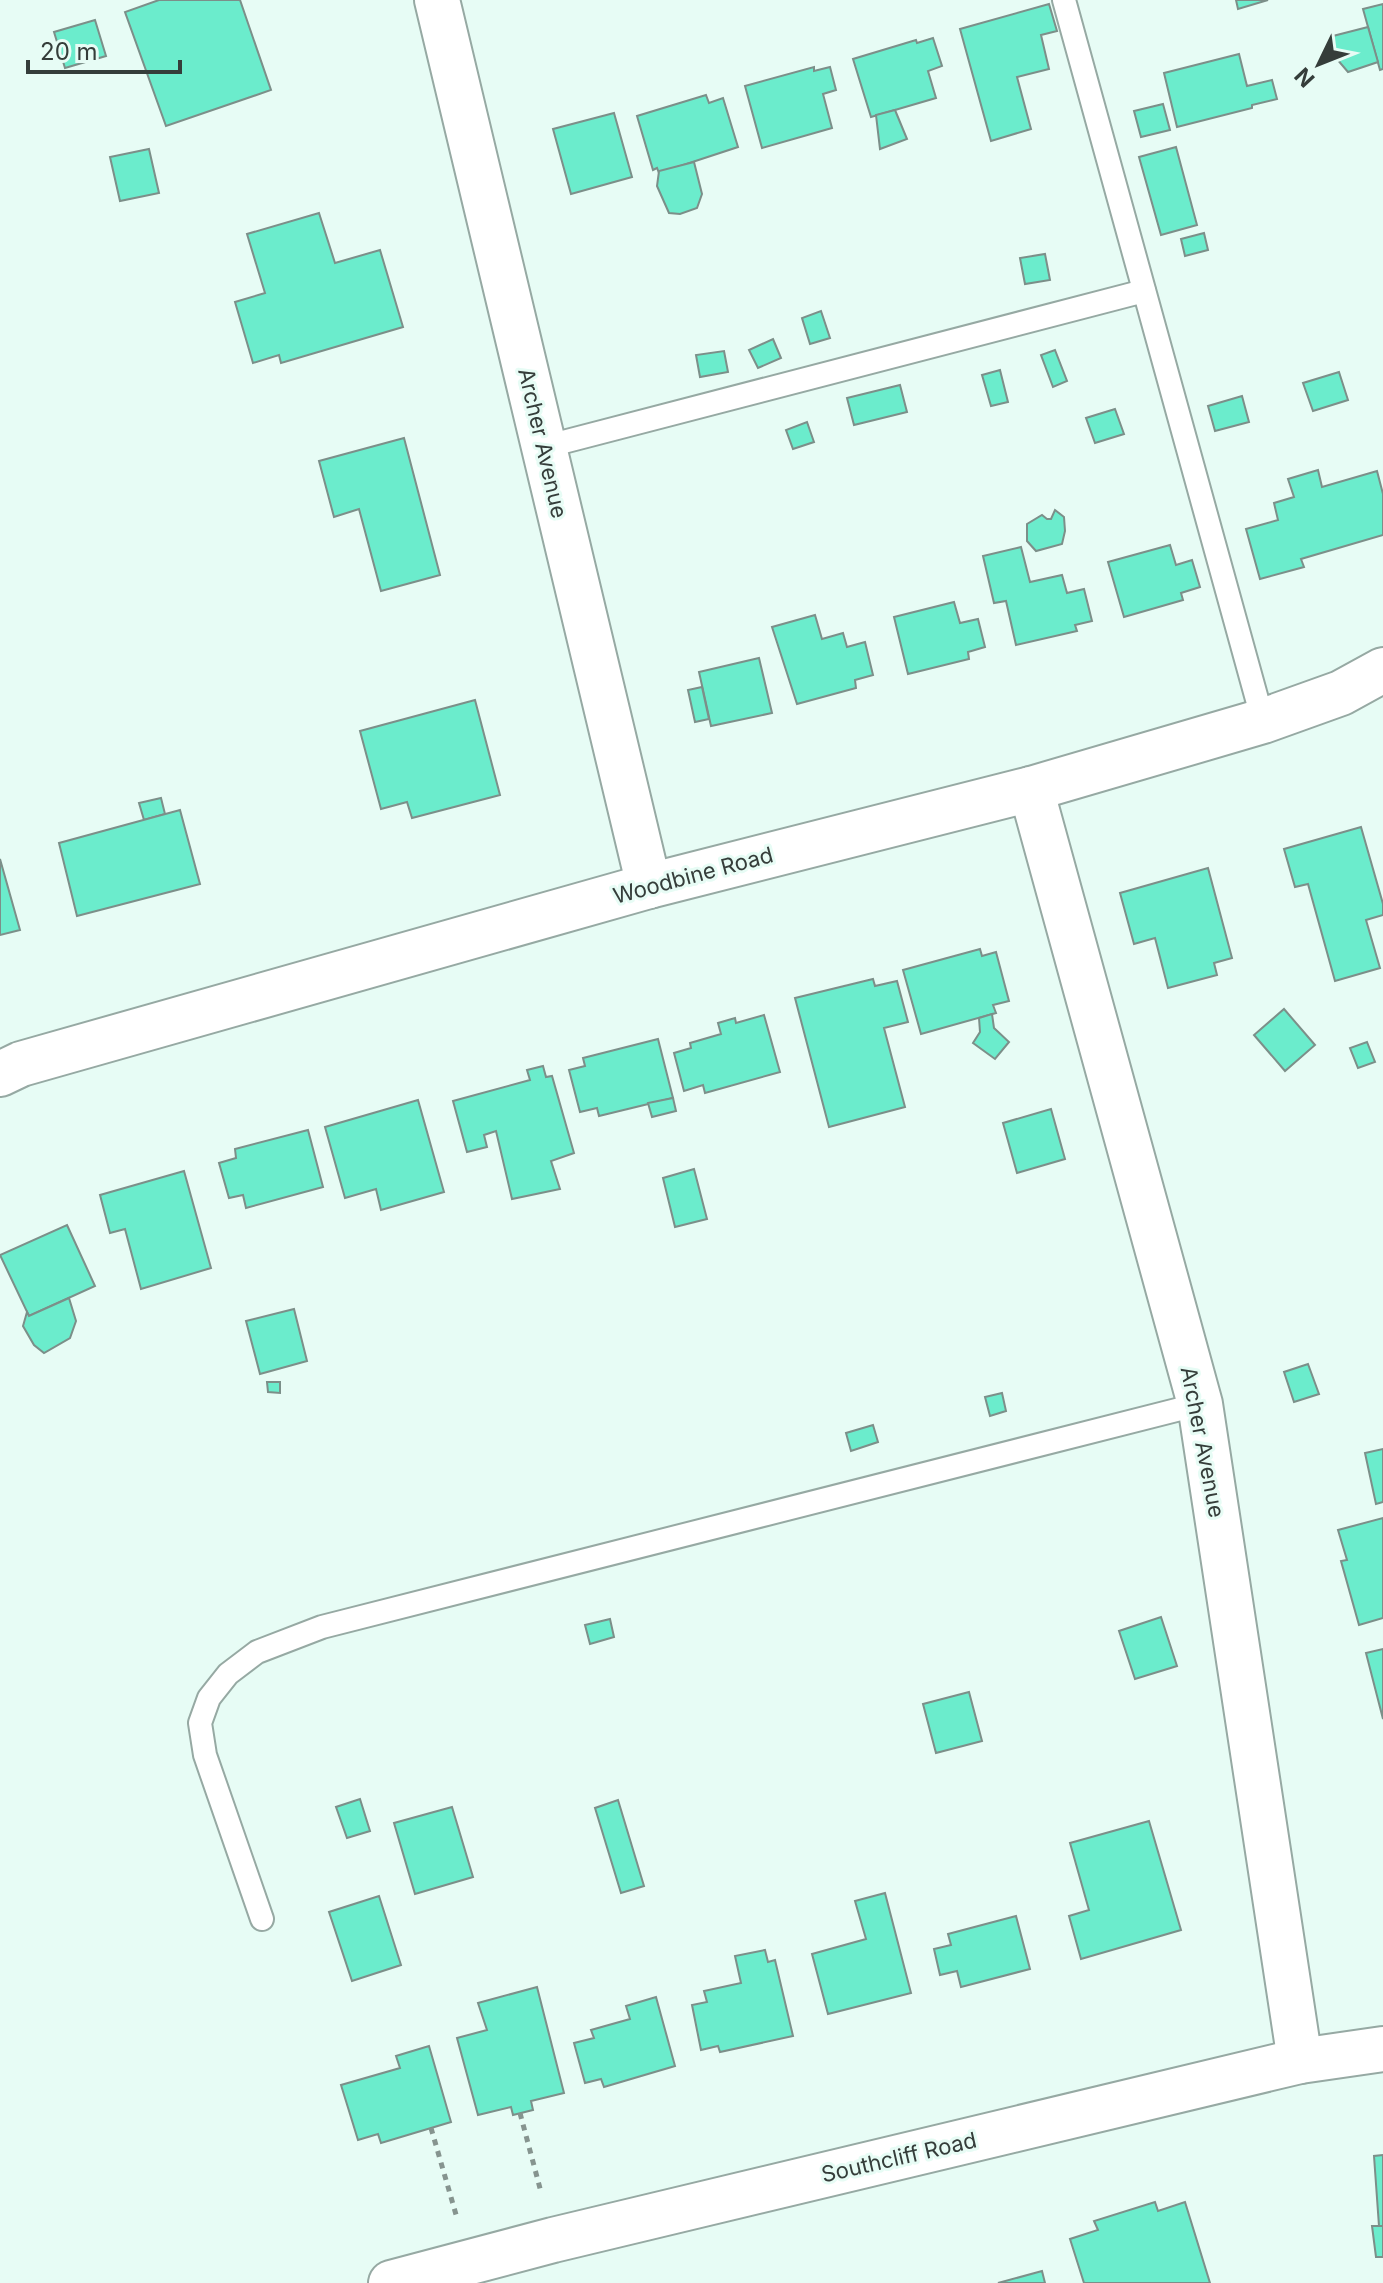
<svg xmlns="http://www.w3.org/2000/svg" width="1383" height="2283" font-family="Inter,sans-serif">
	<rect width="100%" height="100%" fill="#e7fcf5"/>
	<!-- building -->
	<g fill="#6beccc" stroke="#7c8f89" stroke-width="2">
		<polygon points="159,0 240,0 271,90 166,126 125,12"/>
		<polygon points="1236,0 1268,0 1238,9"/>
		<polygon points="1049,4 1057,31 1041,35 1049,69 1017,77 1031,129 991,141 960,29"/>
		<polygon points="1383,4 1383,69 1380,70 1363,9"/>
		<polygon points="95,20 106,56 65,68 54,32"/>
		<polygon points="1368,27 1378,62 1348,72 1336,58 1329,37"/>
		<polygon points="933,38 942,66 928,71 936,98 871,117 853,59 916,40 917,43"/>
		<polygon points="1239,54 1247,86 1272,80 1277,99 1252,105 1252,108 1177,127 1164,73"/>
		<polygon points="814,67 814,71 830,67 836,90 823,94 832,128 762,148 745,86"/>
		<polygon points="706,95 709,103 723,98 738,147 659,173 657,168 653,170 637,116"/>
		<polygon points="1163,104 1170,130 1141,137 1134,111"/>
		<polygon points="895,110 907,139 880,149 876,115"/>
		<polygon points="614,113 632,177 571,194 553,129"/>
		<polygon points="1176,147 1197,225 1161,235 1139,157"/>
		<polygon points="149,149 159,193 120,201 110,157"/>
		<polygon points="694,162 702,194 697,208 680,214 669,213 657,186 659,171"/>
		<polygon points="319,213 335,263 380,250 403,327 281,363 279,355 253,363 235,302 265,293 247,234"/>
		<polygon points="1204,233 1208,250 1185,256 1181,239"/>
		<polygon points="1045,254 1050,280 1025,284 1020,258"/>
		<polygon points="821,311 830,338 810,344 802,318"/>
		<polygon points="773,339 781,358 758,368 749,350"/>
		<polygon points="1055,350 1067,381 1053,387 1041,355"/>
		<polygon points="724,351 728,372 700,377 696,355"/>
		<polygon points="1000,370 1008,402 991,406 982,375"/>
		<polygon points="1339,372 1348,400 1313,411 1303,383"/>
		<polygon points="900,385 907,412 854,425 847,398"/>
		<polygon points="1242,396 1249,422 1215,431 1208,406"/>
		<polygon points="1115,409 1124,434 1095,443 1086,418"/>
		<polygon points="807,422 814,442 793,449 786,430"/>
		<polygon points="404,438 440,575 381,591 359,509 334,517 319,461"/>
		<polygon points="1318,470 1322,487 1377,471 1383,494 1383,535 1301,559 1304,567 1260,579 1246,529 1278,520 1274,503 1294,497 1288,479"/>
		<polygon points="1055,510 1064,517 1065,531 1062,544 1036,551 1027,541 1027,524 1042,515 1047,519 1051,519"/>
		<polygon points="1170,545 1176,565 1192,560 1200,587 1181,593 1183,600 1124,617 1108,562"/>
		<polygon points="1021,547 1030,582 1062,575 1067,593 1084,589 1092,621 1075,625 1077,631 1016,645 1006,601 994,603 983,556"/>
		<polygon points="954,602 960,623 978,619 985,647 968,652 969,659 908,674 894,617"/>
		<polygon points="815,615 822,639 843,633 847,647 865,642 873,675 855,680 856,688 797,704 772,627"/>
		<polygon points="759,658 772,713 711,726 699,672"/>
		<polygon points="702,687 709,719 695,722 688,690"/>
		<polygon points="475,700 500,795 412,818 407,802 381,809 360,731"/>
		<polygon points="161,798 165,814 144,820 139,803"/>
		<polygon points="180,810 200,884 77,916 59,843"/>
		<polygon points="1361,827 1383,904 1383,915 1366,920 1380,968 1335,981 1308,884 1295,887 1284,849"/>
		<polygon points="0,859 20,930 0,935"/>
		<polygon points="1208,868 1232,958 1214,963 1217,975 1168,988 1155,938 1134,944 1120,893"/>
		<polygon points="980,949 982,956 996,952 1009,1001 993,1005 996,1013 921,1034 903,970"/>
		<polygon points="873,979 875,986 897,981 908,1022 884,1028 905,1107 829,1127 795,998"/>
		<polygon points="1284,1009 1315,1045 1285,1071 1254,1035"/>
		<polygon points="992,1014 994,1028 1009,1042 995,1059 973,1043 980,1032 979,1018"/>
		<polygon points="764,1015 780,1072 705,1093 703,1085 684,1091 674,1053 691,1048 690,1043 721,1034 718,1023 735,1018 736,1023"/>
		<polygon points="658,1039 673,1098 599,1116 597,1108 580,1112 569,1070 585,1066 583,1058"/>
		<polygon points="1367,1042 1375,1062 1358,1068 1350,1048"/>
		<polygon points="543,1066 546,1077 552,1076 574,1153 551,1161 560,1189 512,1199 496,1131 484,1135 487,1147 467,1152 453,1101 530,1080 527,1070"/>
		<polygon points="673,1098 676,1111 652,1117 648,1103"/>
		<polygon points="418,1100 444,1192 381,1210 376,1189 345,1198 325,1127"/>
		<polygon points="1051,1109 1065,1159 1017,1173 1003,1123"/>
		<polygon points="308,1130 323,1187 246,1208 243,1195 229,1198 219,1163 236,1158 235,1149"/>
		<polygon points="694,1169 707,1219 675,1227 663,1178"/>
		<polygon points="184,1171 211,1268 141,1289 125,1229 110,1233 100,1195"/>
		<polygon points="67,1225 95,1286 29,1316 0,1255"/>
		<polygon points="69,1298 76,1321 70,1338 44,1353 34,1345 23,1326 27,1312 29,1316"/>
		<polygon points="294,1309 307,1361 260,1374 246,1321"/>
		<polygon points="1308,1364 1319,1394 1294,1402 1284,1372"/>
		<polygon points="267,1382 280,1382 280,1393 268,1392"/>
		<polygon points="1002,1393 1006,1411 990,1416 985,1397"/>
		<polygon points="873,1425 878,1442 851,1451 846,1433"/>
		<polygon points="1383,1449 1383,1502 1376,1504 1365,1453"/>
		<polygon points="1383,1518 1383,1618 1359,1625 1341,1561 1347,1560 1338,1530"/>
		<polygon points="1161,1617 1177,1666 1135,1679 1119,1631"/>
		<polygon points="610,1619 614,1637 590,1644 585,1625"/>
		<polygon points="1383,1649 1383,1719 1366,1653"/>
		<polygon points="969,1692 982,1741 936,1753 923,1704"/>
		<polygon points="360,1799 370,1831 347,1838 336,1807"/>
		<polygon points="618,1800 644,1886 621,1893 595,1808"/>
		<polygon points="452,1807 473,1877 415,1894 394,1823"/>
		<polygon points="1149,1821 1181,1930 1081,1959 1069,1916 1089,1910 1070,1843"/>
		<polygon points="885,1893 911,1993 828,2014 812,1954 866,1939 855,1901"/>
		<polygon points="379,1896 401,1965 352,1981 329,1912"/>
		<polygon points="1016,1916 1030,1969 961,1987 957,1971 940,1975 934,1949 951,1945 948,1934"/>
		<polygon points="765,1950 768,1962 775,1960 793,2036 720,2052 718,2046 701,2050 692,2005 707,2002 704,1991 741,1983 735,1956"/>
		<polygon points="537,1987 564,2093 531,2101 533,2110 513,2115 511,2107 478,2115 457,2038 487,2030 478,2003"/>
		<polygon points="656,1997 675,2066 604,2087 601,2079 585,2083 574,2043 594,2038 591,2030 630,2019 626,2006"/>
		<polygon points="429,2046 451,2122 381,2143 378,2134 358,2140 341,2085 400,2068 396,2056"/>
		<polygon points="1383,2155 1383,2226 1379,2226 1374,2156"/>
		<polygon points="1155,2202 1158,2211 1185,2202 1210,2283 1084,2283 1070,2239 1098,2230 1094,2221"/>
		<polygon points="1372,2226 1383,2226 1383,2257 1376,2257"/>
		<polygon points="1042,2271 1045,2283 998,2283"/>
	</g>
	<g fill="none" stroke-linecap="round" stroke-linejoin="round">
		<!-- lane casing -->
		<g stroke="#96a9a3" stroke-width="26">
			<g id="lane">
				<polyline points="1064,0 1263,721"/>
				<polyline points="544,447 1144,291"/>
				<polyline points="262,1919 205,1755 200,1723 209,1698 228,1674 257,1652 322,1627 1200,1404"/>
			</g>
		</g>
		<!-- street casing -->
		<g stroke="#96a9a3" stroke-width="48">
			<g id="street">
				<polyline points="437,0 649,886"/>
				<polyline points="1031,789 1200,1404 1300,2061"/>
				<polyline points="0,1074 21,1064 649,886 1031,789 1263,721 1341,693 1383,670"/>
				<polyline points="391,2283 553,2240 1300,2061 1383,2049"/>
			</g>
		</g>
		<!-- path -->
		<g stroke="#86948f" stroke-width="5" stroke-dasharray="6 6" stroke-linecap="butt">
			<polyline points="520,2113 541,2192"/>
			<polyline points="431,2128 457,2218"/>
		</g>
		<!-- lane -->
		<use href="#lane" stroke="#fff" stroke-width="22"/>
		<!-- street -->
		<use href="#street" stroke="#fff" stroke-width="44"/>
	</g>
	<g text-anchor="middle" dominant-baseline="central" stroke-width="6" stroke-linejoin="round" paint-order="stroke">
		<!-- street labels -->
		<g font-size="22" fill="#353d3a" stroke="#e7fcf5">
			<text transform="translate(543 443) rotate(77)">Archer Avenue</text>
			<text transform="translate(693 875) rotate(-15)">Woodbine Road</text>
			<text transform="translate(1203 1442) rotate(79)">Archer Avenue</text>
			<text transform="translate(899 2157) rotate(-13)">Southcliff Road</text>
		</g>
	</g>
	<!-- north arrow -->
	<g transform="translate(1319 64) rotate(227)" stroke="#e7fcf5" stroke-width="6" paint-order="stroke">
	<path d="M0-6L14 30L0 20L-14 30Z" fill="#353d3a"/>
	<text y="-12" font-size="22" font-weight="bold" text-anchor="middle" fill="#353d3a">N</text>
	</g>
	<!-- scale -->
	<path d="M28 60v12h152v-12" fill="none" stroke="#353d3a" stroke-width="4"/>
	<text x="40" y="60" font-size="24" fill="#353d3a" stroke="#e7fcf5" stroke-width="6" paint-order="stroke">20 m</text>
</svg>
